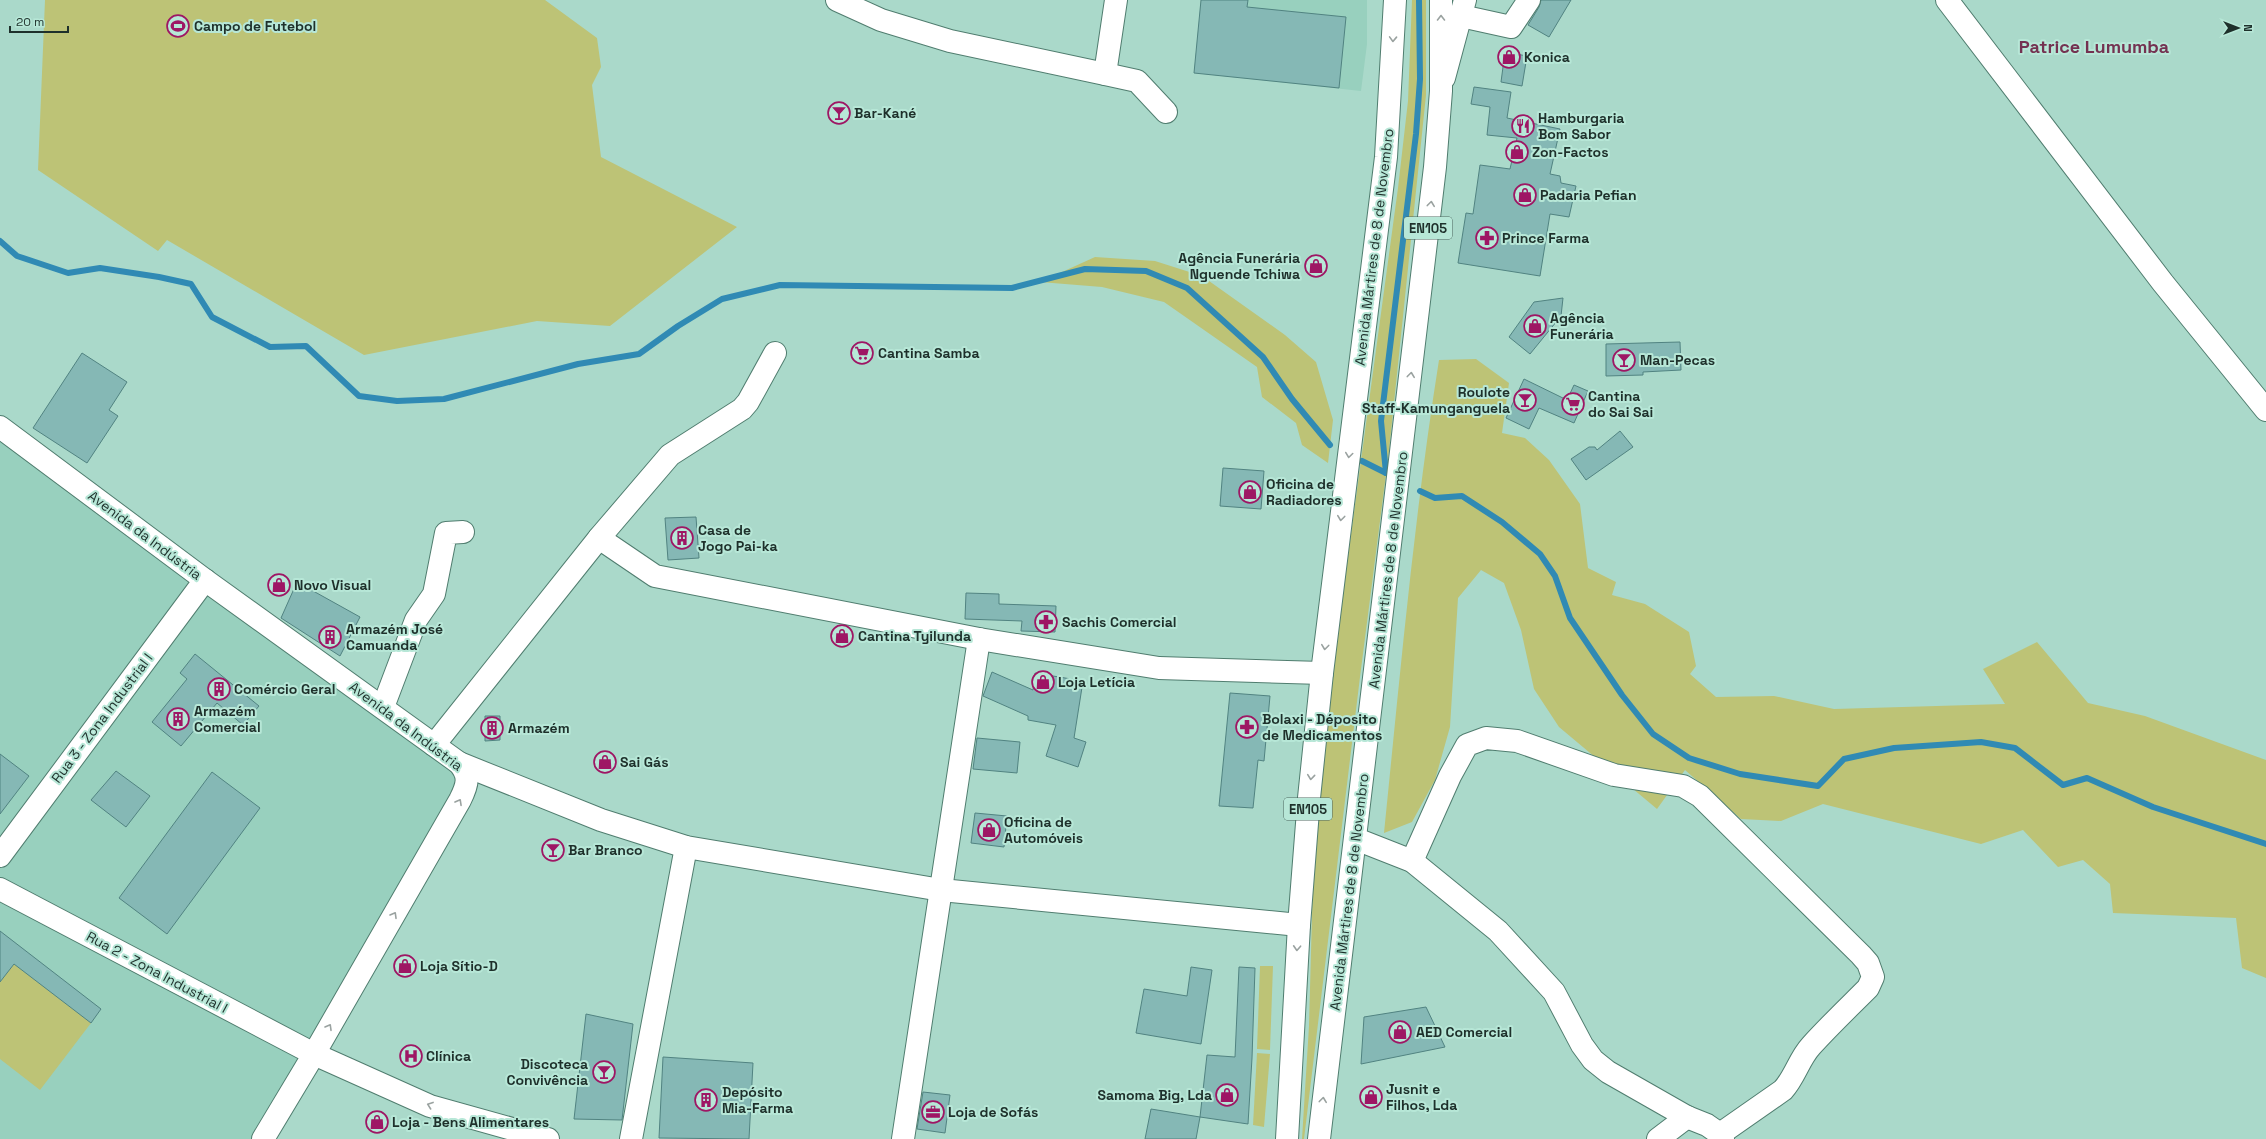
<svg xmlns="http://www.w3.org/2000/svg" width="2266" height="1139" font-family="'Space Grotesk',sans-serif">
	<rect width="100%" height="100%" fill="#aad9ca"/>
	<!-- built -->
	<g fill="#98d0be">
		<polygon points="1201,0 1367,0 1367,44 1361,91 1194,73"/>
		<polygon points="0,427 467,772 263,1139 0,1139"/>
	</g>
	<!-- green -->
	<g fill="#bdc376">
		<polygon points="45,0 545,0 597,38 601,67 592,85 601,157 737,227 610,326 537,321 364,355 167,240 158,251 38,170"/>
		<polygon points="1412,0 1426,0 1426,95 1389,451 1360,677 1304,1139 1302,1139 1309,1026 1314,841 1327,711 1398,188 1408,101"/>
		<polygon points="1095,257 1155,261 1202,276 1285,335 1316,362 1333,420 1328,463 1302,445 1296,423 1262,397 1257,367 1164,302 1102,287 1040,282"/>
		<path d="M1476 359 1509 383 1502 433 1525 438 1549 460 1580 504 1588 568 1616 582 1612 595 1645 604 1689 632 1696 666 1690 674 1716 697 1774 696 1834 709 2005 704 1983 669 2037 642 2088 703 2145 716 2266 760V978L2242 968 2236 918 2113 913 2110 884 2083 860 2058 867 2023 830 1981 844 1823 804 1781 821 1741 819 1685 770 1657 809 1559 727 1534 689 1521 630 1504 583 1481 570 1458 598 1450 727 1435 780 1412 822 1384 833C1400 675 1414 517 1439 360Z"/>
		<polygon points="14,964 91,1023 40,1090 0,1059 0,982"/>
		<polygon points="1260,966 1273,966 1270,1050 1257,1049"/>
		<polygon points="1257,1053 1270,1054 1264,1127 1253,1125"/>
	</g>
	<g fill="none" stroke-linecap="round" stroke-linejoin="round">
		<!-- stream -->
		<g stroke="#308ab4" stroke-width="6">
			<polyline points="0,241 17,256 68,273 100,268 159,277 191,284 212,317 270,347 306,346 359,396 397,401 444,399 578,364 639,354 678,326 722,299 780,285 1012,288 1085,269 1146,271 1187,288 1263,357 1292,399 1330,445"/>
			<polyline points="1362,461 1386,473"/>
			<polyline points="1386,473 1381,421 1416,134 1420,79 1419,0"/>
			<polyline points="1420,491 1435,498 1462,496 1502,522 1540,554 1555,576 1570,618 1622,695 1653,734 1689,758 1740,774 1818,786 1844,759 1894,748 1981,742 2015,748 2063,785 2087,778 2153,807 2266,844"/>
		</g>
	</g>
	<!-- building -->
	<g fill="#85b8b5" stroke="#518381">
		<polygon points="1201,0 1248,0 1247,7 1346,17 1339,88 1194,73"/>
		<polygon points="1541,0 1571,0 1549,37 1528,25 1539,7"/>
		<polygon points="1505,52 1527,56 1522,86 1501,82"/>
		<polygon points="1474,87 1511,92 1507,118 1560,129 1550,174 1560,176 1561,183 1576,186 1569,217 1550,214 1540,276 1458,263 1466,213 1473,214 1480,165 1510,169 1517,138 1487,135 1490,107 1471,104"/>
		<polygon points="1563,298 1561,316 1530,354 1509,337 1534,302"/>
		<polygon points="1680,342 1681,370 1643,372 1643,375 1606,376 1606,344"/>
		<polygon points="82,353 127,382 109,410 118,416 87,463 33,428"/>
		<polygon points="1524,379 1567,400 1574,385 1588,391 1574,423 1539,408 1529,429 1506,418"/>
		<polygon points="1620,431 1633,447 1586,480 1571,459 1589,447 1595,447 1597,450"/>
		<polygon points="1223,468 1264,471 1261,509 1220,506"/>
		<polygon points="696,517 699,558 668,560 665,518"/>
		<polygon points="297,582 360,617 340,656 281,618"/>
		<polygon points="966,593 999,594 999,604 1056,606 1055,632 1021,631 1022,621 965,619"/>
		<polygon points="195,654 259,706 243,725 217,703 181,746 152,722 187,679 180,673"/>
		<polygon points="992,672 1033,690 1035,673 1083,681 1074,738 1086,742 1078,767 1046,756 1056,725 1028,720 1028,716 983,696"/>
		<polygon points="1230,693 1270,696 1264,761 1258,760 1253,808 1219,806"/>
		<polygon points="485,716 500,716 500,740 485,741"/>
		<polygon points="977,738 1020,742 1017,773 973,769"/>
		<polygon points="0,754 29,776 0,814"/>
		<polygon points="116,771 150,796 126,827 91,800"/>
		<polygon points="212,772 260,808 167,934 119,898"/>
		<polygon points="975,813 1007,816 1004,847 971,843"/>
		<polygon points="0,931 101,1009 91,1023 14,964 0,982"/>
		<polygon points="1191,967 1212,970 1201,1044 1136,1033 1144,989 1187,996"/>
		<polygon points="1239,967 1255,968 1252,1058 1248,1124 1200,1117 1207,1055 1235,1057"/>
		<polygon points="1426,1007 1445,1047 1361,1064 1364,1017"/>
		<polygon points="586,1014 633,1024 622,1120 574,1119"/>
		<polygon points="663,1057 753,1063 749,1139 659,1138"/>
		<polygon points="923,1092 950,1095 945,1133 917,1129"/>
		<polygon points="1151,1109 1200,1117 1196,1139 1145,1139"/>
	</g>
	<g fill="none" stroke-linecap="round" stroke-linejoin="round">
		<!-- minor casing -->
		<g stroke="#507d6f" stroke-width="24">
			<g id="minor">
				<polyline points="837,0 881,20 950,41 1105,74"/>
				<polyline points="1116,0 1105,74 1137,81 1166,112"/>
				<polyline points="1947,0 2163,283 2266,410"/>
				<polyline points="1461,16 1511,27 1529,0"/>
				<polyline points="599,538 670,455 742,409 748,402 775,353"/>
				<polyline points="383,707 416,620 434,594 446,533 463,532"/>
				<polyline points="434,745 599,538 655,576 979,639 1159,668 1322,673"/>
				<polyline points="459,763 601,820 686,847 941,890 1299,925"/>
				<polyline points="1356,839 1412,861 1498,931 1554,992 1582,1045 1593,1060 1608,1072 1687,1117 1707,1125 1720,1134 1723,1139"/>
				<polyline points="0,856 205,580"/>
				<path d="M1412 861 1450 776 1467 745 1486 738 1517 741 1614 775 1683 786 1700 796 1861 955 1868 963 1873 977 1868 988C1849 1007 1829 1026 1811 1046 1799 1059 1795 1077 1783 1090L1720 1134"/>
				<polyline points="0,889 314,1054 263,1139"/>
				<polyline points="631,1139 686,847"/>
				<polyline points="903,1139 979,639"/>
				<polyline points="1658,1139 1687,1117"/>
			</g>
		</g>
		<!-- tertiary casing -->
		<g stroke="#507d6f" stroke-width="24">
			<path id="tertiary" d="M0 427 205 580 459 763C470 776 468 784 460 800L314 1054 430 1106 548 1139"/>
		</g>
		<!-- secondary casing -->
		<g stroke="#507d6f" stroke-width="24">
			<polyline id="secondary" points="1444,78 1465,0"/>
		</g>
		<!-- primary casing -->
		<g stroke="#507d6f" stroke-width="24">
			<g id="primary">
				<polyline points="1287,1139 1299,925 1309,798 1322,673 1386,157 1395,0"/>
				<polyline points="1319,1139 1435,167 1441,91 1441,0"/>
			</g>
		</g>
		<!-- minor -->
		<use href="#minor" stroke="#fff" stroke-width="22"/>
		<!-- tertiary -->
		<use href="#tertiary" stroke="#fff" stroke-width="22"/>
		<!-- secondary -->
		<use href="#secondary" stroke="#fff" stroke-width="22"/>
		<!-- primary -->
		<use href="#primary" stroke="#fff" stroke-width="22"/>
	</g>
	<!-- one-way arrows -->
	<defs><path id="oneway-chevron" d="M-2-3.5L2.5 0L-2 3.5" fill="none" stroke-width="1.6" stroke-linecap="round" stroke-linejoin="round"/></defs>
	<g stroke="#9aa2a0">
		<use href="#oneway-chevron" transform="translate(1441 18) rotate(-90)"/>
		<use href="#oneway-chevron" transform="translate(1393 39) rotate(92)"/>
		<use href="#oneway-chevron" transform="translate(1431 204) rotate(-83)"/>
		<use href="#oneway-chevron" transform="translate(1411 375) rotate(-83)"/>
		<use href="#oneway-chevron" transform="translate(1349 455) rotate(98)"/>
		<use href="#oneway-chevron" transform="translate(1341 518) rotate(97)"/>
		<use href="#oneway-chevron" transform="translate(1325 647) rotate(97)"/>
		<use href="#oneway-chevron" transform="translate(1311 777) rotate(96)"/>
		<use href="#oneway-chevron" transform="translate(459 802) rotate(-61)"/>
		<use href="#oneway-chevron" transform="translate(394 915) rotate(-60)"/>
		<use href="#oneway-chevron" transform="translate(1297 948) rotate(93)"/>
		<use href="#oneway-chevron" transform="translate(329 1027) rotate(-60)"/>
		<use href="#oneway-chevron" transform="translate(1323 1100) rotate(-83)"/>
		<use href="#oneway-chevron" transform="translate(430 1105) rotate(-160)"/>
	</g>
	<!-- icons -->
	<defs>
		<g id="stadium-ring" transform="scale(1.15)"><circle r="9.5" fill="#b7e7d7" stroke="#9e1664" stroke-width="1.5"/><path d="M0-5a6.5 5 0 1 0 0 10a6.5 5 0 1 0 0-10ZM-3.5-1.8h7v3.6h-7Z" fill="#9e1664"/></g>
		<g id="shop-ring" transform="scale(1.15)"><circle r="9.5" fill="#b7e7d7" stroke="#9e1664" stroke-width="1.5"/><path d="M-5-2.5h2.3a2.7 3.5 0 0 1 5.4 0H5L5.5 6h-11ZM-1.5-2.5h3a1.5 2.3 0 0 0-3 0Z" fill="#9e1664"/></g>
		<g id="bar-ring" transform="scale(1.15)"><circle r="9.5" fill="#b7e7d7" stroke="#9e1664" stroke-width="1.5"/><path d="M-6-5H6L.8 .8V4.5H3.5V6h-7V4.5H-.8V.8Z" fill="#9e1664"/></g>
		<g id="restaurant-ring" transform="scale(1.15)"><circle r="9.5" fill="#b7e7d7" stroke="#9e1664" stroke-width="1.5"/><path d="M-5-6h1v4h1v-4h1v4h1v-4h1v5L-1.5 .5V6h-2V.5L-5-1ZM5-6V6H3V1.5H1.5Q1.5-4 5-6Z" fill="#9e1664"/></g>
		<g id="pharmacy-ring" transform="scale(1.15)"><circle r="9.5" fill="#b7e7d7" stroke="#9e1664" stroke-width="1.5"/><path d="M-2-6h4v4h4v4h-4v4h-4v-4h-4v-4h4Z" fill="#9e1664"/></g>
		<g id="supermarket-ring" transform="scale(1.15)"><circle r="9.5" fill="#b7e7d7" stroke="#9e1664" stroke-width="1.5"/><path d="M-6-5.5h2.5l.6 2H6L4.5 2H-2.5L-4.4-4H-6ZM-1.5 3.2a1.3 1.3 0 1 0 .1 0ZM3 3.2a1.3 1.3 0 1 0 .1 0Z" fill="#9e1664"/></g>
		<g id="building-ring" transform="scale(1.15)"><circle r="9.5" fill="#b7e7d7" stroke="#9e1664" stroke-width="1.5"/><path d="M-4-6H4V6H1V3H-1V6H-4ZM-2.5-4.3h1.7v1.8h-1.7ZM.8-4.3h1.7v1.8H.8ZM-2.5-1h1.7V.8h-1.7ZM.8-1h1.7V.8H.8Z" fill="#9e1664"/></g>
		<g id="hospital-ring" transform="scale(1.15)"><circle r="9.5" fill="#b7e7d7" stroke="#9e1664" stroke-width="1.5"/><path d="M-5-5h3v3.5h4V-5h3V5h-3V1.5h-4V5h-3Z" fill="#9e1664"/></g>
		<g id="office-ring" transform="scale(1.15)"><circle r="9.5" fill="#b7e7d7" stroke="#9e1664" stroke-width="1.5"/><path d="M-6-3h4V-5.5h4V-3h4V5H-6ZM-1-4.5V-3h2v-1.5ZM-6 0V1H6V0Z" fill="#9e1664"/></g>
	</defs>
	<g fill-rule="evenodd">
		<use href="#stadium-ring" x="178" y="26"/>
		<use href="#shop-ring" x="1509" y="57"/>
		<use href="#bar-ring" x="839" y="113"/>
		<use href="#restaurant-ring" x="1523" y="126"/>
		<use href="#shop-ring" x="1517" y="152"/>
		<use href="#shop-ring" x="1525" y="195"/>
		<use href="#pharmacy-ring" x="1487" y="238"/>
		<use href="#shop-ring" x="1316" y="266"/>
		<use href="#shop-ring" x="1535" y="326"/>
		<use href="#supermarket-ring" x="862" y="353"/>
		<use href="#bar-ring" x="1624" y="360"/>
		<use href="#bar-ring" x="1525" y="400"/>
		<use href="#supermarket-ring" x="1573" y="404"/>
		<use href="#shop-ring" x="1250" y="492"/>
		<use href="#building-ring" x="682" y="538"/>
		<use href="#shop-ring" x="279" y="585"/>
		<use href="#pharmacy-ring" x="1046" y="622"/>
		<use href="#shop-ring" x="842" y="636"/>
		<use href="#building-ring" x="330" y="637"/>
		<use href="#shop-ring" x="1043" y="682"/>
		<use href="#building-ring" x="219" y="689"/>
		<use href="#building-ring" x="178" y="719"/>
		<use href="#pharmacy-ring" x="1247" y="727"/>
		<use href="#building-ring" x="492" y="728"/>
		<use href="#shop-ring" x="605" y="762"/>
		<use href="#shop-ring" x="989" y="830"/>
		<use href="#bar-ring" x="553" y="850"/>
		<use href="#shop-ring" x="405" y="966"/>
		<use href="#shop-ring" x="1400" y="1032"/>
		<use href="#hospital-ring" x="411" y="1056"/>
		<use href="#bar-ring" x="604" y="1072"/>
		<use href="#shop-ring" x="1227" y="1095"/>
		<use href="#shop-ring" x="1371" y="1097"/>
		<use href="#building-ring" x="706" y="1100"/>
		<use href="#office-ring" x="933" y="1112"/>
		<use href="#shop-ring" x="377" y="1122"/>
	</g>
	<g text-anchor="middle" dominant-baseline="central" stroke-width="4" stroke-linejoin="round" paint-order="stroke">
		<!-- shield labels -->
		<g fill="#b7e7d7" stroke="#4c675f" stroke-width="1">
			<rect x="1404" y="217" width="48" height="22" rx="3"/>
			<rect x="1284" y="798" width="48" height="22" rx="3"/>
		</g>
		<g font-size="13" font-weight="bold" fill="#1e302b">
			<text x="1428" y="228">EN105</text>
			<text x="1308" y="809">EN105</text>
		</g>
		<!-- poi labels -->
		<g font-size="14" font-weight="bold" fill="#1e302b" stroke="#b7e7d7" text-anchor="start">
			<text x="194" y="26">Campo de Futebol</text>
			<text x="1524" y="57">Konica</text>
			<text x="854" y="113">Bar-Kané</text>
			<text x="1538" y="118">Hamburgaria<tspan x="1538" dy="16">Bom Sabor</tspan></text>
			<text x="1532" y="152">Zon-Factos</text>
			<text x="1540" y="195">Padaria Pefian</text>
			<text x="1502" y="238">Prince Farma</text>
			<text x="1300" y="258" text-anchor="end">Agência Funerária<tspan x="1300" dy="16">Nguende Tchiwa</tspan></text>
			<text x="1550" y="318">Agência<tspan x="1550" dy="16">Funerária</tspan></text>
			<text x="878" y="353">Cantina Samba</text>
			<text x="1640" y="360">Man-Pecas</text>
			<text x="1510" y="392" text-anchor="end">Roulote<tspan x="1510" dy="16">Staff-Kamunganguela</tspan></text>
			<text x="1588" y="396">Cantina<tspan x="1588" dy="16">do Sai Sai</tspan></text>
			<text x="1266" y="484">Oficina de<tspan x="1266" dy="16">Radiadores</tspan></text>
			<text x="698" y="530">Casa de<tspan x="698" dy="16">Jogo Pai-ka</tspan></text>
			<text x="294" y="585">Novo Visual</text>
			<text x="1062" y="622">Sachis Comercial</text>
			<text x="346" y="629">Armazém José<tspan x="346" dy="16">Camuanda</tspan></text>
			<text x="858" y="636">Cantina Tyilunda</text>
			<text x="1058" y="682">Loja Letícia</text>
			<text x="234" y="689">Comércio Geral</text>
			<text x="194" y="711">Armazém<tspan x="194" dy="16">Comercial</tspan></text>
			<text x="1262" y="719">Bolaxi - Déposito<tspan x="1262" dy="16">de Medicamentos</tspan></text>
			<text x="508" y="728">Armazém</text>
			<text x="620" y="762">Sai Gás</text>
			<text x="1004" y="822">Oficina de<tspan x="1004" dy="16">Automóveis</tspan></text>
			<text x="568" y="850">Bar Branco</text>
			<text x="420" y="966">Loja Sítio-D</text>
			<text x="1416" y="1032">AED Comercial</text>
			<text x="426" y="1056">Clínica</text>
			<text x="588" y="1064" text-anchor="end">Discoteca<tspan x="588" dy="16">Convivência</tspan></text>
			<text x="1386" y="1089">Jusnit e<tspan x="1386" dy="16">Filhos, Lda</tspan></text>
			<text x="722" y="1092">Depósito<tspan x="722" dy="16">Mia-Farma</tspan></text>
			<text x="1212" y="1095" text-anchor="end">Samoma Big, Lda</text>
			<text x="948" y="1112">Loja de Sofás</text>
			<text x="392" y="1122">Loja - Bens Alimentares</text>
		</g>
		<!-- street labels -->
		<g font-size="14" fill="#1e302b" stroke="#b7e7d7">
			<text transform="translate(1374 247) rotate(-83)">Avenida Mártires de 8 de Novembro</text>
			<text transform="translate(145 535) rotate(37)">Avenida da Indústria</text>
			<text transform="translate(1388 570) rotate(-83)">Avenida Mártires de 8 de Novembro</text>
			<text transform="translate(102 718) rotate(-53)">Rua 3 - Zona Industrial I</text>
			<text transform="translate(406 726) rotate(37)">Avenida da Indústria</text>
			<text transform="translate(1349 892) rotate(-83)">Avenida Mártires de 8 de Novembro</text>
			<text transform="translate(157 972) rotate(28)">Rua 2 - Zona Industrial I</text>
		</g>
		<!-- district labels -->
		<g font-size="18" font-weight="bold" fill="#743251" stroke="#b7e7d7">
			<text x="2094" y="46">Patrice Lumumba</text>
		</g>
	</g>
	<!-- north arrow -->
	<g transform="translate(2238 28) rotate(90)" stroke="#b7e7d7" stroke-width="3" paint-order="stroke">
	<path d="M0-3L7 15L0 10L-7 15Z" fill="#1e302b"/>
	<text y="-6" font-size="11" font-weight="bold" text-anchor="middle" fill="#1e302b">N</text>
	</g>
	<!-- scale -->
	<path d="M10 26v6h58v-6" fill="none" stroke="#1e302b" stroke-width="2"/>
	<text x="16" y="26" font-size="12" fill="#1e302b" stroke="#b7e7d7" stroke-width="3" paint-order="stroke">20 m</text>
</svg>
